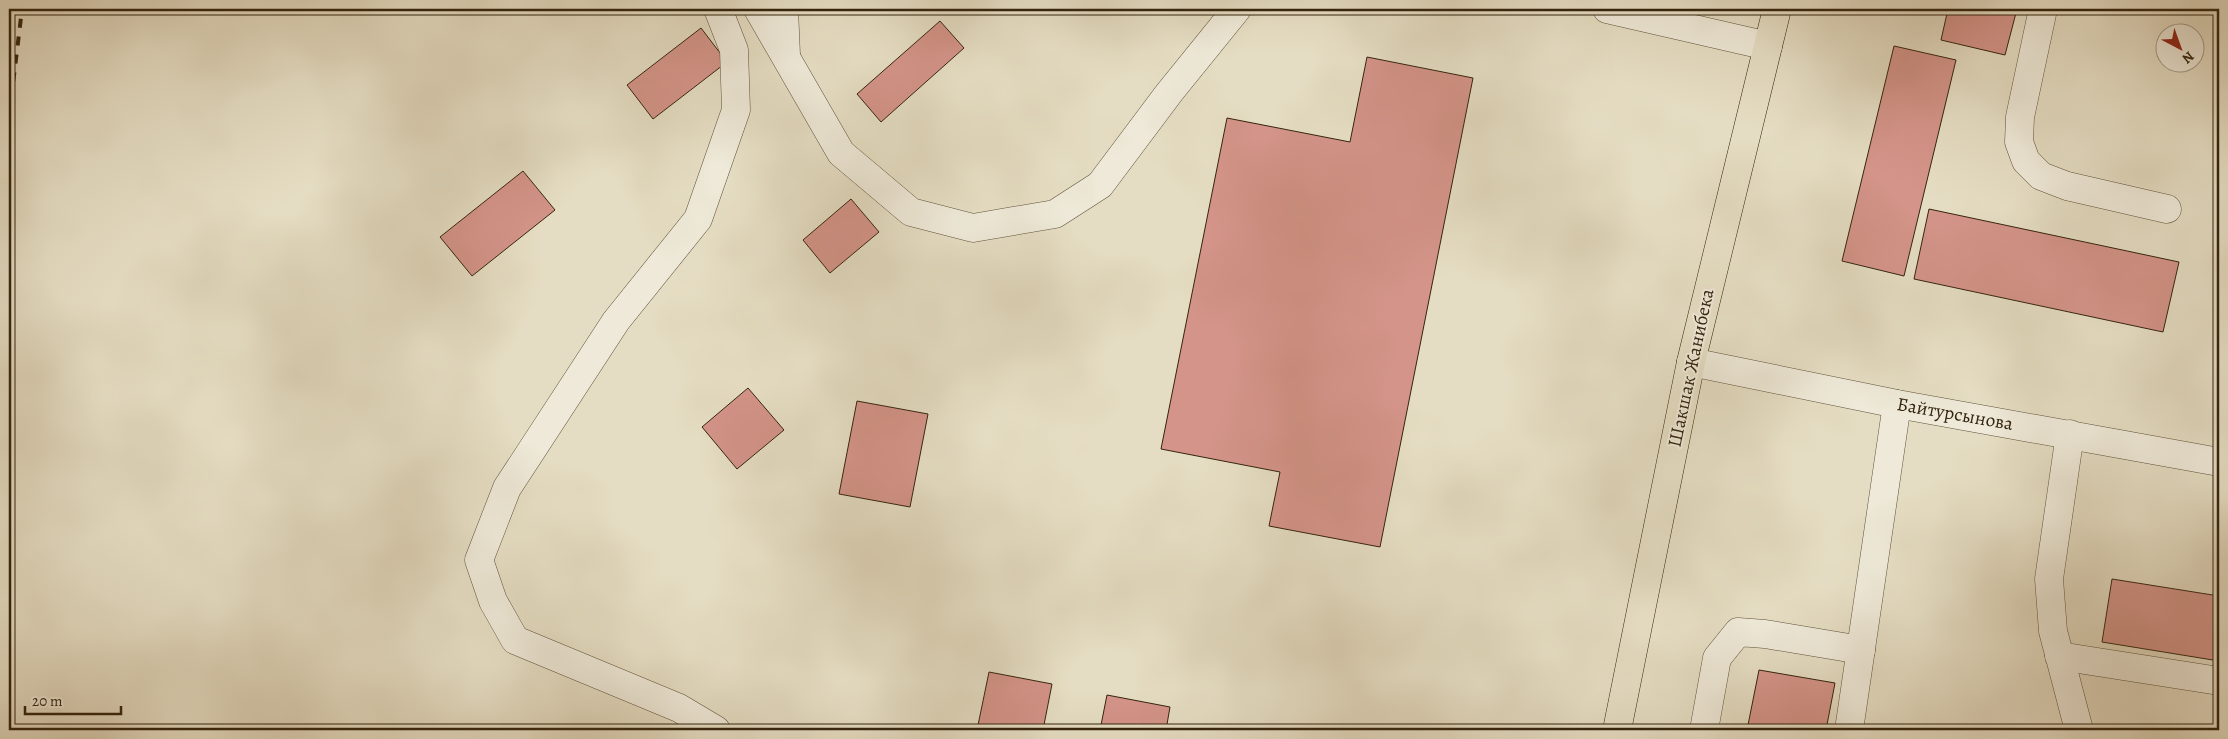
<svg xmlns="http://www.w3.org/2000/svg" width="2228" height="739" font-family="Alegreya,serif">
	<rect width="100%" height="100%" fill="#e5ddc3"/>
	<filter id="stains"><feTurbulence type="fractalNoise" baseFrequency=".004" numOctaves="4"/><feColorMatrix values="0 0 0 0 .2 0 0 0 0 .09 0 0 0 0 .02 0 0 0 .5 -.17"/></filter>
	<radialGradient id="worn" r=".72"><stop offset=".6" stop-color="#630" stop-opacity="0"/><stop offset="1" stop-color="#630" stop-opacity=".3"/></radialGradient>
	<!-- building -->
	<g fill="#d49489" stroke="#34240e">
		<polygon points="1948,9 2017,9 2005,55 1941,40"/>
		<polygon points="940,21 964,48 881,122 857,94"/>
		<polygon points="701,28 727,62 653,119 627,85"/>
		<polygon points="1894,46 1956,60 1904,276 1842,261"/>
		<polygon points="1367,57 1473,78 1380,547 1269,526 1280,472 1161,449 1227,118 1350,142"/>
		<polygon points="523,171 555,210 472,276 440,237"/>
		<polygon points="851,199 879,232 830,273 803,240"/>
		<polygon points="1929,209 2179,262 2163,332 1914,279"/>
		<polygon points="748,388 784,430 737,469 702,427"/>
		<polygon points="857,401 928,414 910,507 839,494"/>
		<polygon points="2112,579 2219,596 2219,661 2102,642"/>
		<polygon points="1759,670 1835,683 1826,730 1747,730"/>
		<polygon points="989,672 1052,684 1043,730 977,730"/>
		<polygon points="1107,695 1170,707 1166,730 1100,730"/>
		<polygon points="2003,727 2019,730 2002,730"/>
	</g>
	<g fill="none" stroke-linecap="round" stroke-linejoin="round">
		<!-- minor casing -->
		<g stroke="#60523b" stroke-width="29">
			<g id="minor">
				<polyline points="758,9 841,153 911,212 973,228 1055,214 1100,185 1169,93 1237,9"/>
				<polyline points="784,9 786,55"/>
				<polyline points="1607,9 1768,46"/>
				<polyline points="2043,9 2020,117 2019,142 2026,161 2041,176 2067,186 2167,209"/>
				<polyline points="1691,362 1897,404 2219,462"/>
				<polyline points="2070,434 2049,579 2053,631 2079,730"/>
				<polyline points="2059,656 2219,681"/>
				<polyline points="716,730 679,708 515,640 493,601 479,560 507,488 616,321 698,219 736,110 734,50 718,9"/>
				<polyline points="1704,730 1717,658 1738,632 1765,634 1861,650"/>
				<polyline points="1849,730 1897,404"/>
			</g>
		</g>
		<!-- major casing -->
		<g stroke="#34240e" stroke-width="29">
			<polyline id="major" points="1617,730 1691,362 1777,9"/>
		</g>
		<!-- minor -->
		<use href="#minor" stroke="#eee9d8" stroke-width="28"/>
		<!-- major -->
		<use href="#major" stroke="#e5ddc3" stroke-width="28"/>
		<!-- rail -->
		<polyline stroke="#34240e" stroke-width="4" stroke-dasharray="9 9" stroke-linecap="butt" points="9,117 22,9"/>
	</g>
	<g text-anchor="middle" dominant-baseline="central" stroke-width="4" stroke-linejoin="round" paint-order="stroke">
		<!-- street labels -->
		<g font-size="19" fill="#34240e" stroke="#eee9d8">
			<text transform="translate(1691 368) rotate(-78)">Шакшак Жанибека</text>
			<text transform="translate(1955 414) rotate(10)">Байтурсынова</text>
		</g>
	</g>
	<!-- margin -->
	<rect width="2228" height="739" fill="none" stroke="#e5ddc3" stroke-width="30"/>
	<rect x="10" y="10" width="2208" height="719" fill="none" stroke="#34240e" stroke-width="2.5"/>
	<rect x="15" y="15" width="2198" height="709" fill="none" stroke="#34240e"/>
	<!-- north arrow -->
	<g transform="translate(2180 48) rotate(139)"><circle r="24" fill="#eee9d8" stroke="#a49a87"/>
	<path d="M0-4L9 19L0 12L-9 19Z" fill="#8f2418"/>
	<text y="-8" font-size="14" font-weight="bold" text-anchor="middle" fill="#34240e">N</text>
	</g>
	<!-- scale -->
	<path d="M25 706v8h96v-8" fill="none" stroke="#34240e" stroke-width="2.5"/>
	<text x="32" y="706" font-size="15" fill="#34240e" stroke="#eee9d8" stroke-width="4" paint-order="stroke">20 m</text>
	<rect width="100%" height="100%" filter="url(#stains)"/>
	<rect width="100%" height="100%" fill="url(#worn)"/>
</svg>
